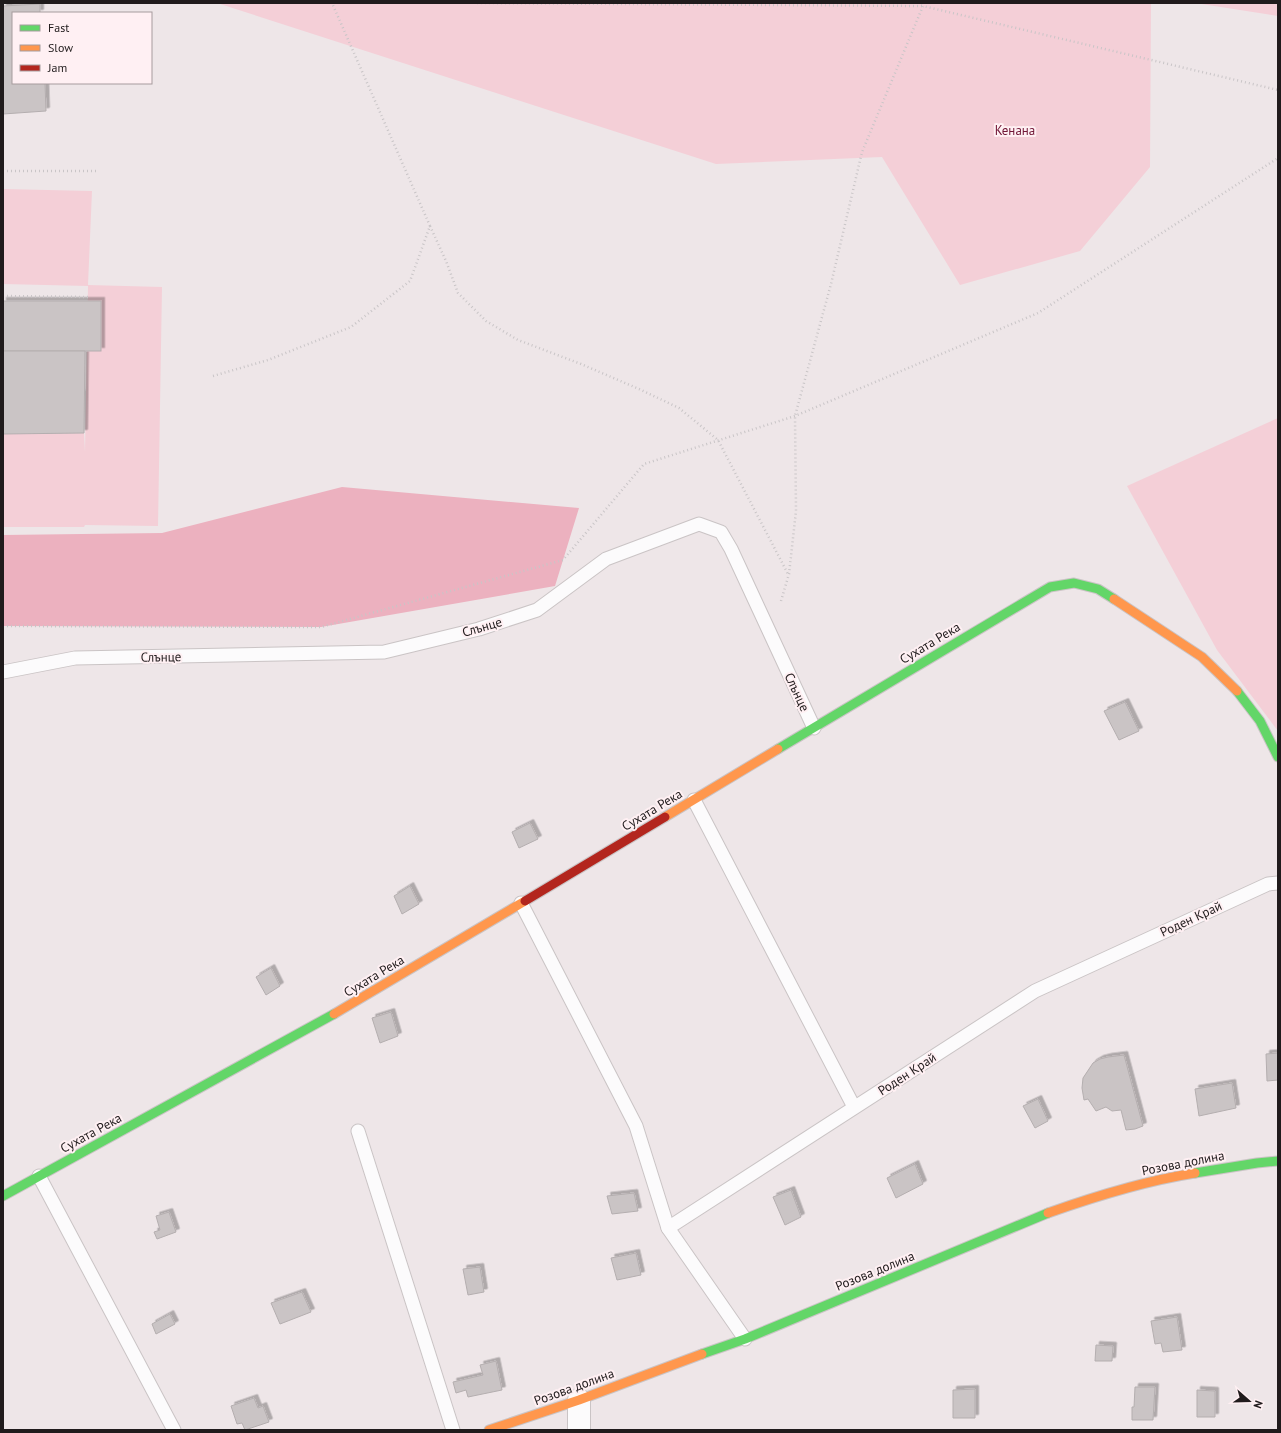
<svg xmlns="http://www.w3.org/2000/svg" width="1281" height="1433" font-family="'PT Sans',sans-serif">
	<defs>
		<filter id="shadow"><feDropShadow dx="3.5" dy="-3.5" stdDeviation="0" flood-color="#0004"/></filter>
	</defs>
	<rect width="100%" height="100%" fill="#eee6e8"/>
	<!-- green -->
	<g fill="#f4cfd7">
		<polygon points="217,3 1151,3 1150,167 1080,251 960,285 882,157 716,164"/>
		<polygon points="1195,3 1278,3 1278,16"/>
		<polygon points="3,189 92,191 88,285 162,287 158,526 85,525 84,527 3,527 3,434 84,433 85,452 88,286 3,284"/>
		<polygon points="1278,418 1278,731 1217,650 1127,486"/>
	</g>
	<!-- forest -->
	<polygon fill="#ecb1bf" points="342,487 579,508 555,586 321,627 3,626 3,535 162,533"/>
	<!-- building -->
	<g fill="#cac4c5" stroke="#b4aeaf" filter="url(#shadow)">
		<polygon points="40,4 40,13 13,13 13,83 45,83 46,111 3,114 3,6"/>
		<rect x="3" y="301" width="98" height="50"/>
		<polygon points="3,351 85,351 84,433 3,434"/>
		<polygon points="1125,702 1139,731 1119,740 1104,711"/>
		<polygon points="530,823 538,839 519,848 512,832"/>
		<polygon points="410,886 419,904 402,914 394,896"/>
		<polygon points="271,968 280,986 266,995 256,977"/>
		<polygon points="391,1012 398,1036 380,1043 372,1018"/>
		<polygon points="1278,1053 1278,1080 1267,1081 1266,1054"/>
		<polygon points="1124,1055 1143,1126 1135,1129 1126,1130 1121,1110 1112,1111 1106,1107 1096,1111 1088,1099 1084,1100 1082,1088 1083,1078 1093,1063 1100,1059 1108,1057"/>
		<polygon points="1232,1083 1236,1108 1199,1116 1195,1089"/>
		<polygon points="1038,1099 1048,1121 1035,1128 1023,1106"/>
		<polygon points="915,1164 923,1184 896,1198 887,1178"/>
		<polygon points="791,1190 801,1217 785,1225 773,1197"/>
		<polygon points="634,1193 638,1211 612,1214 607,1196"/>
		<polygon points="169,1212 176,1232 157,1239 154,1232 160,1230 156,1216"/>
		<polygon points="636,1253 641,1275 617,1280 611,1258"/>
		<polygon points="480,1267 484,1292 468,1295 463,1269"/>
		<polygon points="302,1292 311,1312 280,1324 271,1303"/>
		<polygon points="170,1314 175,1324 156,1334 152,1324"/>
		<polygon points="1177,1317 1182,1350 1163,1352 1161,1343 1155,1344 1151,1321"/>
		<polygon points="1096,1345 1113,1346 1112,1361 1095,1361"/>
		<polygon points="496,1361 502,1390 468,1397 466,1390 456,1393 453,1382 483,1375 480,1365"/>
		<polygon points="1135,1387 1155,1387 1153,1420 1132,1420 1132,1407 1134,1407"/>
		<polygon points="975,1389 975,1418 953,1418 953,1390"/>
		<polygon points="1197,1390 1215,1391 1215,1417 1197,1417"/>
		<polygon points="254,1398 258,1408 263,1406 269,1422 245,1430 242,1423 237,1424 231,1406"/>
	</g>
	<g fill="none" stroke-linecap="round" stroke-linejoin="round">
		<!-- lane casing -->
		<g stroke="#cac4c5" stroke-width="15">
			<g id="lane">
				<polyline points="3,672 75,658 384,652 479,629 537,610 606,559 699,524 721,532 731,549 814,728"/>
				<polyline points="694,800 854,1107"/>
				<polyline points="521,903 636,1126 668,1228"/>
				<polyline points="358,1131 453,1430"/>
				<polyline points="39,1176 174,1430"/>
				<polyline points="745,1339 668,1228 1035,991 1268,884 1278,883"/>
			</g>
		</g>
		<!-- street casing -->
		<g stroke="#cac4c5" stroke-width="24">
			<polyline id="street" points="579,1400 579,1430"/>
		</g>
		<!-- fast casing -->
		<g stroke="#cac4c5" stroke-width="11">
			<g id="fast">
				<polyline points="1237,691 1260,721 1278,757"/>
				<polyline points="778,749 1050,587 1074,583 1098,589 1114,599"/>
				<polyline points="1195,1173 1257,1163 1278,1161"/>
				<polyline points="3,1196 334,1014"/>
				<polyline points="702,1354 745,1339 1048,1213"/>
			</g>
		</g>
		<!-- slow casing -->
		<g stroke="#cac4c5" stroke-width="11">
			<g id="slow">
				<polyline points="1114,599 1202,657 1237,691"/>
				<polyline points="665,817 778,749"/>
				<polyline points="334,1014 525,901"/>
				<path d="M1048 1213C1096 1196 1144 1181 1195 1173"/>
				<polyline points="489,1430 579,1400 702,1354"/>
			</g>
		</g>
		<!-- jam casing -->
		<g stroke="#cac4c5" stroke-width="11">
			<polyline id="jam" points="525,901 665,817"/>
		</g>
		<!-- path -->
		<g stroke="#c9c5c7" stroke-width="2.5" stroke-dasharray="1 3" stroke-linecap="butt">
			<polyline points="477,3 923,6 922,3"/>
			<polyline points="3,171 99,171"/>
			<polyline points="430,226 446,261 458,293 486,321 518,340 581,364 639,389 679,408 718,440 788,574"/>
			<polyline points="3,296 88,297"/>
			<polyline points="213,376 268,360 351,327 410,281 430,226 332,3"/>
			<polyline points="781,601 789,574 796,511 795,416 831,284 862,152 923,6 1278,90"/>
			<polyline points="3,626 321,627 563,560 644,464 795,416 1038,313 1278,158"/>
		</g>
		<!-- lane -->
		<use href="#lane" stroke="#fcfbfc" stroke-width="13"/>
		<!-- street -->
		<use href="#street" stroke="#fcfbfc" stroke-width="22"/>
		<!-- fast -->
		<use href="#fast" stroke="#63d668" stroke-width="9"/>
		<!-- slow -->
		<use href="#slow" stroke="#ff974d" stroke-width="9"/>
		<!-- jam -->
		<use href="#jam" stroke="#b3261e" stroke-width="9"/>
	</g>
	<g text-anchor="middle" dominant-baseline="central" stroke-width="4" stroke-linejoin="round" paint-order="stroke">
		<!-- park labels -->
		<g font-size="13" fill="#711737" stroke="#fff0f3">
			<text x="1015" y="130">Кенана</text>
		</g>
		<!-- street labels -->
		<g font-size="13" fill="#201b1c" stroke="#fff0f3">
			<text transform="translate(482 627) rotate(-16)">Слънце</text>
			<text transform="translate(930 643) rotate(-31)">Сухата Река</text>
			<text transform="translate(161 657) rotate(-1)">Слънце</text>
			<text transform="translate(797 692) rotate(65)">Слънце</text>
			<text transform="translate(652 810) rotate(-31)">Сухата Река</text>
			<text transform="translate(1191 919) rotate(-25)">Роден Край</text>
			<text transform="translate(374 976) rotate(-31)">Сухата Река</text>
			<text transform="translate(907 1074) rotate(-33)">Роден Край</text>
			<text transform="translate(91 1133) rotate(-29)">Сухата Река</text>
			<text transform="translate(1183 1163) rotate(-11)">Розова долина</text>
			<text transform="translate(875 1271) rotate(-22)">Розова долина</text>
			<text transform="translate(574 1387) rotate(-20)">Розова долина</text>
		</g>
	</g>
	<!-- border -->
	<rect width="1281" height="1433" fill="none" stroke="#201b1c" stroke-width="8"/>
	<!-- legend -->
	<rect x="12" y="12" width="140" height="72" fill="#fff0f3" stroke="#a69b9d"/>
	<rect x="20" y="25" width="20" height="6" fill="#63d668" stroke="#a69b9d"/>
	<text x="48" y="32" font-size="12" fill="#201b1c">Fast</text>
	<rect x="20" y="45" width="20" height="6" fill="#ff974d" stroke="#a69b9d"/>
	<text x="48" y="52" font-size="12" fill="#201b1c">Slow</text>
	<rect x="20" y="65" width="20" height="6" fill="#b3261e" stroke="#a69b9d"/>
	<text x="48" y="72" font-size="12" fill="#201b1c">Jam</text>
	<!-- north arrow -->
	<g transform="translate(1249 1401) rotate(110)" stroke="#fff0f3" stroke-width="3" paint-order="stroke">
	<path d="M0-3L7 15L0 10L-7 15Z" fill="#201b1c"/>
	<text y="-6" font-size="11" font-weight="bold" text-anchor="middle" fill="#201b1c">N</text>
	</g>
</svg>
